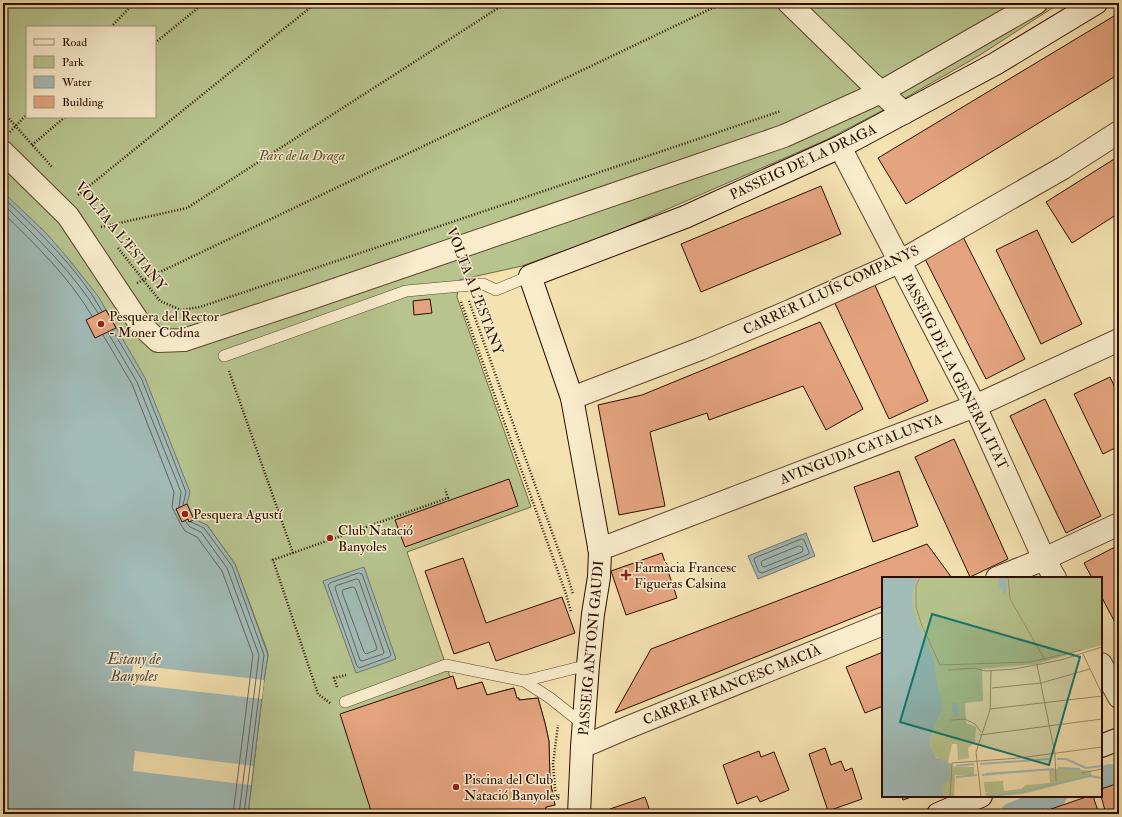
<svg xmlns="http://www.w3.org/2000/svg" width="1122" height="817" font-family="'IM FELL Double Pica',serif">
	<rect width="100%" height="100%" fill="#f4e2b0"/>
	<filter id="stains"><feTurbulence type="fractalNoise" baseFrequency=".005" numOctaves="4"/><feColorMatrix values="0 0 0 0 .2 0 0 0 0 .09 0 0 0 0 .02 0 0 0 .5 -.17"/></filter>
	<radialGradient id="worn" r=".72"><stop offset=".6" stop-color="#630" stop-opacity="0"/><stop offset="1" stop-color="#630" stop-opacity=".3"/></radialGradient>
	<!-- green -->
	<path fill="#b7c48e" stroke="#726847" fill-rule="evenodd" d="M3 3H1060L980 55 893 105 826 140 608 235 522 266 459 280 457 297 531 507 407 552 450 677 453 676 457 689 482 682 487 695 514 688 517 698H519V700L538 698 545 723 549 741 550 780 555 805 546 807 544 814H248L264 680 268 655 267 650 235 564 207 525 194 520 187 504 3 199ZM27 27H155V117H27Z"/>
	<!-- water -->
	<g fill="#a1bbb7" stroke="#72756e">
		<polygon points="3,192 46,233 66,256 98,296 145,378 190,492 187,504 194,519 207,525 235,564 268,655 264,680 248,814 3,814"/>
		<polygon points="806,533 815,556 758,579 748,556"/>
		<polygon points="364,567 396,659 356,673 323,581"/>
	</g>
	<!-- pier -->
	<g fill="#f4e2b0">
		<polygon points="133,665 264,680 262,699 131,684"/>
		<polygon points="135,751 253,766 251,785 133,771"/>
	</g>
	<g fill="none" stroke-linecap="round" stroke-linejoin="round">
		<!-- shore -->
		<g stroke="#66645c" stroke-width="1">
			<path d="M3 197C39 232 77 267 102 311"/>
			<path d="M3 204C37 238 73 272 98 313"/>
			<path d="M3 213C35 244 69 277 92 316"/>
			<polyline points="113,331 142,380 186,492 183,505"/>
			<polyline points="108,333 137,382 181,492 179,507"/>
			<polyline points="103,335 132,384 174,492 172,507 181,525 185,531 197,537 222,571 253,655 233,814"/>
			<polyline points="185,521 190,527 201,532 227,568 259,655 239,814"/>
			<polyline points="191,522 204,528 232,566 264,655 244,814"/>
			<polygon points="802,539 804,540 809,552 809,554 762,573 759,572 754,560 755,558"/>
			<polygon points="799,546 802,547 803,550 802,552 764,567 762,566 761,562 762,561"/>
			<polygon points="359,573 362,574 391,655 389,657 359,668 357,666 328,585 330,583"/>
			<polygon points="357,579 359,580 384,652 383,654 362,661 360,660 335,588 336,586"/>
			<polygon points="353,587 355,588 377,648 376,650 366,654 364,652 342,592 343,590"/>
		</g>
		<!-- canal -->
		<g stroke="#a1bbb7" stroke-width="22">
			<polyline points="1101,778 1110,775"/>
			<polyline points="1011,814 1056,796"/>
		</g>
	</g>
	<!-- building -->
	<g fill="#e4a47f" stroke="#2c0d00">
		<polygon points="1119,13 1119,74 906,204 878,158"/>
		<polygon points="1119,156 1119,213 1072,243 1046,202"/>
		<polygon points="821,186 841,234 701,292 681,244"/>
		<polygon points="1037,230 1082,324 1041,344 996,250"/>
		<polygon points="962,235 1025,359 986,379 923,255"/>
		<polygon points="872,279 928,401 889,419 832,297"/>
		<polygon points="430,299 432,313 414,315 413,301"/>
		<polygon points="106,310 116,328 95,338 86,320"/>
		<polygon points="820,322 863,409 826,430 803,386 709,420 707,413 650,432 665,506 619,515 598,405 642,395"/>
		<polygon points="1110,377 1119,396 1119,446 1103,454 1074,394"/>
		<polygon points="1045,399 1101,516 1066,533 1010,416"/>
		<polygon points="954,439 1008,559 970,577 915,457"/>
		<polygon points="899,471 918,526 873,542 854,487"/>
		<polygon points="509,479 518,506 405,547 395,520"/>
		<polygon points="187,504 194,520 189,522 188,519 182,522 176,509"/>
		<polygon points="927,544 952,578 883,578 883,606 615,713 651,649"/>
		<polygon points="1119,545 1119,630 1101,596 1101,578 1092,578 1084,563"/>
		<polygon points="662,553 677,598 626,615 611,571"/>
		<polygon points="463,558 486,623 562,597 575,633 496,661 489,642 454,654 425,571"/>
		<polygon points="883,652 883,706 865,713 846,667"/>
		<polygon points="453,676 457,689 482,682 487,695 514,688 517,698 519,698 519,700 538,698 545,723 549,741 550,780 555,805 546,807 544,814 372,814 340,714"/>
		<polygon points="825,748 831,765 841,761 845,771 852,768 862,799 828,811 809,754"/>
		<polygon points="759,751 761,757 774,752 789,790 760,802 757,796 737,804 723,765"/>
		<polygon points="1119,783 1119,814 1106,814 1101,796 1101,789"/>
		<polygon points="902,796 914,796 903,800"/>
		<polygon points="1089,796 1093,796 1099,814 1053,814 1051,809"/>
		<polygon points="645,797 651,814 612,814 610,809"/>
		<polygon points="1043,809 1045,814 1028,814"/>
	</g>
	<g fill="none" stroke-linecap="round" stroke-linejoin="round">
		<!-- lane casing -->
		<g stroke="#5e422c" stroke-width="12">
			<g id="lane">
				<polyline points="224,356 406,291 483,284 496,290 530,276"/>
				<polyline points="524,681 588,665"/>
				<polyline points="345,702 446,665 524,681 550,698 584,725"/>
			</g>
		</g>
		<!-- street casing -->
		<g stroke="#5e422c" stroke-width="24">
			<g id="street">
				<polyline points="789,3 872,84 904,113"/>
				<polyline points="840,147 975,406 1044,559 1055,578"/>
				<polyline points="3,152 68,216 140,324 158,341 184,340 314,297 784,136 881,92 1036,3"/>
				<polyline points="572,398 700,349 790,311 899,262 1063,168 1119,132"/>
				<polyline points="599,548 611,545 975,406 1119,340"/>
				<polyline points="997,578 1044,559 1119,524"/>
				<polyline points="1101,664 1119,697"/>
				<polyline points="582,747 624,729 883,624"/>
			</g>
		</g>
		<!-- secondary casing -->
		<g stroke="#2c0d00" stroke-width="24">
			<g id="secondary">
				<polyline points="1101,746 1119,739"/>
				<polyline points="579,814 582,747 588,665 593,614 599,577 600,552 572,398 530,276 685,217 840,147 995,64 1096,3"/>
				<polyline points="938,814 981,796"/>
			</g>
		</g>
		<!-- path -->
		<g stroke="#2c0d00" stroke-width="2.5" stroke-dasharray="1 2" stroke-linecap="butt">
			<polyline points="111,27 134,3"/>
			<polyline points="155,43 204,3"/>
			<polyline points="3,112 53,168"/>
			<polyline points="10,132 27,114"/>
			<polyline points="32,145 65,117"/>
			<polyline points="78,195 316,3"/>
			<polyline points="101,227 187,208 506,3"/>
			<polyline points="118,248 160,301 181,310 200,307 781,111"/>
			<polyline points="137,283 723,3"/>
			<polyline points="469,301 566,571 573,594"/>
			<polyline points="461,302 566,594 571,612"/>
			<polyline points="229,371 293,553"/>
			<polyline points="337,687 334,678 346,675"/>
			<polyline points="330,703 318,694 273,560 448,498 445,489"/>
			<polyline points="556,800 553,764 558,725"/>
		</g>
		<!-- lane -->
		<use href="#lane" stroke="#f8eccc" stroke-width="11"/>
		<!-- street -->
		<use href="#street" stroke="#f8eccc" stroke-width="22"/>
		<!-- secondary -->
		<use href="#secondary" stroke="#f8eccc" stroke-width="22"/>
	</g>
	<!-- markers -->
	<g fill="#8f2418" stroke="#f8eccc" stroke-width="1.5">
		<circle cx="101" cy="324" r="4"/>
		<circle cx="185" cy="514" r="4"/>
		<circle cx="330" cy="538" r="4"/>
		<path d="M624 569h4v4h4v4h-4v4h-4v-4h-4v-4h4z"/>
		<circle cx="456" cy="787" r="4"/>
	</g>
	<g text-anchor="middle" dominant-baseline="central" stroke-width="3" stroke-linejoin="round" paint-order="stroke">
		<!-- park labels -->
		<g font-size="14" font-style="italic" fill="#5d4d32" stroke="#f8eccc">
			<text x="302" y="155">Parc de la Draga</text>
		</g>
		<!-- street labels -->
		<g font-size="14" fill="#2c0d00" stroke="#f8eccc">
			<text transform="translate(803 162) rotate(-25)">PASSEIG DE LA DRAGA</text>
			<text transform="translate(121 236) rotate(51)">VOLTA A L'ESTANY</text>
			<text transform="translate(831 290) rotate(-25)">CARRER LLUÍS COMPANYS</text>
			<text transform="translate(475 291) rotate(69)">VOLTA A L'ESTANY</text>
			<text transform="translate(955 372) rotate(63)">PASSEIG DE LA GENERALITAT</text>
			<text transform="translate(861 449) rotate(-21)">AVINGUDA CATALUNYA</text>
			<text transform="translate(591 648) rotate(-85)">PASSEIG ANTONI GAUDI</text>
			<text transform="translate(732 685) rotate(-22)">CARRER FRANCESC MACIÀ</text>
		</g>
		<!-- poi labels -->
		<g font-size="14" fill="#2c0d00" stroke="#f8eccc" text-anchor="start">
			<text x="109" y="316">Pesquera del Rector<tspan x="109" dy="16">- Moner Codina</tspan></text>
			<text x="193" y="514">Pesquera Agustí</text>
			<text x="338" y="530">Club Natació<tspan x="338" dy="16">Banyoles</tspan></text>
			<text x="634" y="567">Farmàcia Francesc<tspan x="634" dy="16">Figueras Calsina</tspan></text>
			<text x="464" y="779">Piscina del Club<tspan x="464" dy="16">Natació Banyoles</tspan></text>
		</g>
		<!-- water labels -->
		<g font-size="15" font-style="italic" fill="#554a40" stroke="#f8eccc">
			<text x="134" y="659">Estany de<tspan x="134" dy="17">Banyoles</tspan></text>
		</g>
	</g>
	<!-- overview -->
	<g transform="translate(882 577)">
		<rect width="220" height="220" fill="#f4e2b0"/>
		<path d="M35 0H220V68L154 87 100 92 101 124 83 126 84 146 94 150 93 165 86 171 87 181 76 183 75 167H70L66 185 73 190H92V198H73L72 220H61V208L64 206 57 183 52 178 48 169 50 157 60 134 28 28 27 7ZM186 191 208 194 210 199 141 217 104 220 103 216 108 215H103L102 205 121 204 122 214 139 212 144 208 168 206 167 193 100 199V197Z" fill="#b7c48e"/>
		<path d="M0 0H35L30 18 31 35 51 80 56 113 59 121 60 134 50 157 48 169 54 181 69 187 67 204 61 208V220H0ZM116 0H124L125 14 122 17 117 9ZM70 126H76L77 139 71 140Z" fill="#a1bbb7"/>
		<path fill="none" stroke="#a1bbb7" stroke-width="2" d="M175 182H184L204 191 220 189M98 187 167 182M74 189 92 187M176 191 198 192M103 197 172 192M74 200 95 198M106 220 138 215 208 199 220 201"/>
		<path fill="none" stroke="#a48d6a" stroke-width="1" d="M38 0 34 9V30L40 49 58 88 148 85 200 73M126 0 128 22 163 83M201 77 220 117M155 88 173 177 174 204M66 93 92 91 104 94 132 92 179 83 220 70M110 111 159 106 208 92M108 132 220 119M69 143 83 142 93 147 99 155M98 158 220 142M200 196 220 192M68 220 70 186 137 181 220 170M99 220 94 175 108 133 109 94"/>
		<path fill="#0f766e" fill-opacity="0.15" stroke="#0f766e" stroke-width="2" d="M50 37 198 80 167 188 18 145Z"/>
		<rect width="220" height="220" fill="none" stroke="#2c0d00" stroke-width="2"/>
	</g>
	<!-- margin -->
	<rect width="1122" height="817" fill="none" stroke="#f4e2b0" stroke-width="16"/>
	<rect x="4" y="4" width="1114" height="809" fill="none" stroke="#2c0d00" stroke-width="2"/>
	<rect x="8" y="8" width="1106" height="801" fill="none" stroke="#2c0d00"/>
	<!-- legend -->
	<rect x="26" y="26" width="130" height="92" fill="#f8eccc" stroke="#a6937a"/>
	<rect x="34" y="39" width="20" height="6" fill="#f8eccc" stroke="#a6937a"/>
	<text x="62" y="46" font-size="12" fill="#2c0d00">Road</text>
	<rect x="34" y="56" width="20" height="12" fill="#b7c48e" stroke="#a6937a"/>
	<text x="62" y="66" font-size="12" fill="#2c0d00">Park</text>
	<rect x="34" y="76" width="20" height="12" fill="#a1bbb7" stroke="#a6937a"/>
	<text x="62" y="86" font-size="12" fill="#2c0d00">Water</text>
	<rect x="34" y="96" width="20" height="12" fill="#e4a47f" stroke="#a6937a"/>
	<text x="62" y="106" font-size="12" fill="#2c0d00">Building</text>
	<rect width="100%" height="100%" filter="url(#stains)"/>
	<rect width="100%" height="100%" fill="url(#worn)"/>
</svg>
